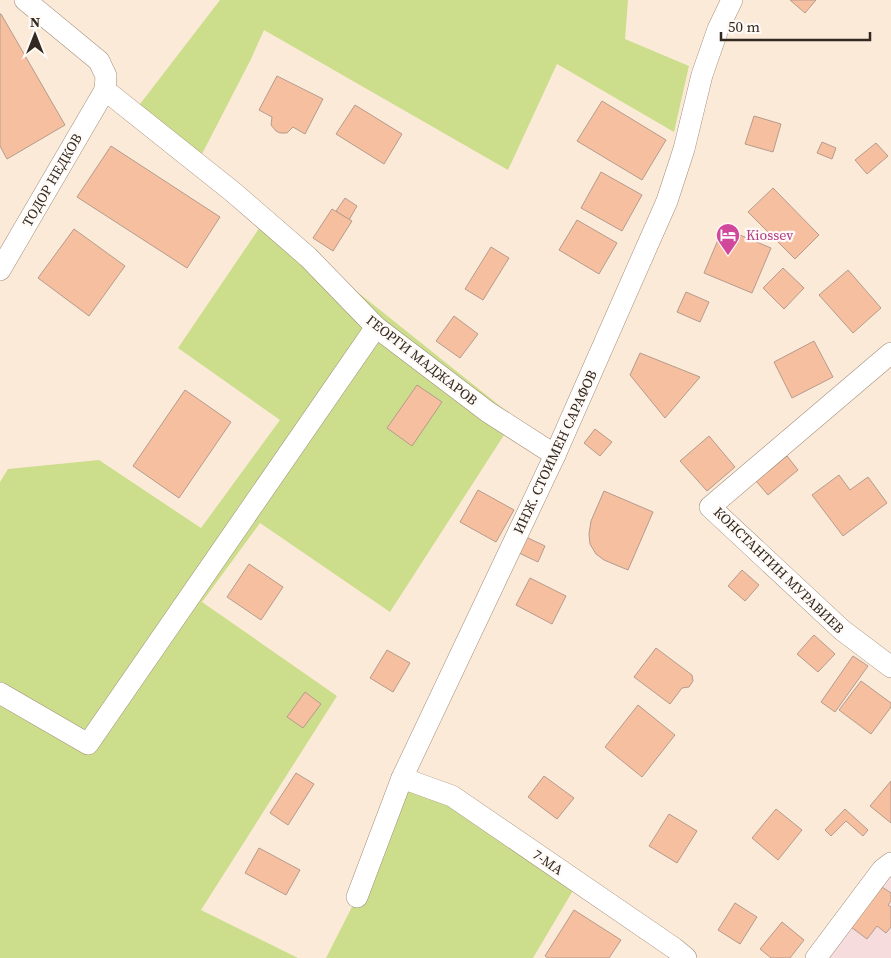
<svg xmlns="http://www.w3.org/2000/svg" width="891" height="958" font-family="'Source Serif 4',serif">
	<rect width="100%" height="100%" fill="#fcead9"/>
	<!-- industrial -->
	<polygon fill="#f7dcdd" points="891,863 891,958 816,958"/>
	<!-- green -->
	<g fill="#ccde8b">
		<polygon points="220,0 628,0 625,39 689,66 674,132 557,64 508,170 264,30 251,59 202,154 325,266 515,418 390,612 260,523 202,602 337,696 201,910 298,958 0,958 0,482 8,469 99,460 201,528 280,420 178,348 260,227 127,121"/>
		<polygon points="402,778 578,882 533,958 326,958 357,897"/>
	</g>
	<!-- building -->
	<g fill="#f6bfa0" stroke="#b59b8c">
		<polygon points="790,0 816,0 805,13"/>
		<polygon points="0,14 1,14 65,125 7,159 0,146"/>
		<polygon points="277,76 323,99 305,134 293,127 287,133 280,133 276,131 271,125 272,117 259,110"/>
		<polygon points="602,101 666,140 642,180 577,141"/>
		<polygon points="355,105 402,134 384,164 336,134"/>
		<polygon points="754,116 781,124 773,152 745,144"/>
		<polygon points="822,142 836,148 832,159 817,153"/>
		<polygon points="876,143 888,156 867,174 855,160"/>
		<polygon points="111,146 220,217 187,268 77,197"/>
		<polygon points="601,172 642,195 622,231 581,208"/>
		<polygon points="773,188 819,235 795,259 748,212"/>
		<polygon points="345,198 357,206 349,220 336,211"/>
		<polygon points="332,209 352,221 333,251 313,238"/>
		<polygon points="577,220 617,243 599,274 559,250"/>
		<polygon points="723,228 771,248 752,293 704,273"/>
		<polygon points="74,229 125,266 89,316 38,278"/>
		<polygon points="491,247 509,258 483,300 465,289"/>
		<polygon points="783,268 804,288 784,309 763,288"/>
		<polygon points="848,270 881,308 853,333 819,295"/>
		<polygon points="686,292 709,302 700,322 677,312"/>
		<polygon points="454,316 478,334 460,358 436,341"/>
		<polygon points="814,341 833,377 792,398 774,362"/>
		<polygon points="640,353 700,377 665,418 630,375"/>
		<polygon points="417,385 442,402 412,446 387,428"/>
		<polygon points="185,390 231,422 179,498 133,466"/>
		<polygon points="595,429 612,442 600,456 584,443"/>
		<polygon points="709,436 735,467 707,491 680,461"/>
		<polygon points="787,456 798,470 768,495 756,481"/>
		<polygon points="839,475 850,490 868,477 887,503 843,536 812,495"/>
		<polygon points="478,490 514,510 496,542 460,522"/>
		<polygon points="604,491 653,512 628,570 604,560 596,554 590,544 589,534 591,521"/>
		<polygon points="526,537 545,546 538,562 519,553"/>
		<polygon points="249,564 283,587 261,620 227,597"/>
		<polygon points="742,570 759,585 745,601 728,586"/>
		<polygon points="530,578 566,596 552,624 516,605"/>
		<polygon points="814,635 835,654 818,672 797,654"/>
		<polygon points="656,648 692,675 693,681 689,687 682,688 670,704 634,677"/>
		<polygon points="387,650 410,663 393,692 370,678"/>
		<polygon points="853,656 868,666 835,712 821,702"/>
		<polygon points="861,681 891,703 891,707 871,734 839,710"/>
		<polygon points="305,692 321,704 303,728 287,717"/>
		<polygon points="638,705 675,735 642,777 605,747"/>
		<polygon points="296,773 314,784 288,825 270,813"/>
		<polygon points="544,776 574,798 557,819 528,797"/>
		<polygon points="891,781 891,823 870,806"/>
		<polygon points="776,809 802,830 778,860 752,838"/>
		<polygon points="845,809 868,830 863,836 846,821 831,836 825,830"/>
		<polygon points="669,814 697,831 677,863 649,846"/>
		<polygon points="259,848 300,870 286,895 245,873"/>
		<polygon points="882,887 891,893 891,901 888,905 891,907 891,927 886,933 877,926 867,939 851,927"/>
		<polygon points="735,903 757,917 740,944 718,930"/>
		<polygon points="574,910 621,940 609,958 548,958 545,956"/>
		<polygon points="782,922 804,940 790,958 771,958 760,949"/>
	</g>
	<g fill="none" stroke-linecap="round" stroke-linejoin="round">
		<!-- street casing -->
		<g stroke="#a38e7a" stroke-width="22">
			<g id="street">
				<polyline points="105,90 233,192 308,257 376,327 488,412 555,455"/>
				<polyline points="0,270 105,90 106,76 99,61 25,0"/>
				<polyline points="891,353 710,507 842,630 891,667"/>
				<polyline points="0,693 88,744 376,327"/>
				<polyline points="402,778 452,796 674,948 686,958"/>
				<polyline points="357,897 402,778 555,455 667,201 684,149 702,75 718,29 732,0"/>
				<polyline points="816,958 882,870 891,863"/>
			</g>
		</g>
		<!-- street -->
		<use href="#street" stroke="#fff" stroke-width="21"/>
	</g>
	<!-- icons -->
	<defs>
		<g id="hotel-pin" transform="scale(1.25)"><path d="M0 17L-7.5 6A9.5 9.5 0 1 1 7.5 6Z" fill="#d1479c" stroke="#fffaf6"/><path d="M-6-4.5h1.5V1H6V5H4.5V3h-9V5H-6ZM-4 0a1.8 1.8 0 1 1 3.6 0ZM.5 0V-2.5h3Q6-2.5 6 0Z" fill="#fff"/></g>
	</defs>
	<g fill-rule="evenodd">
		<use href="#hotel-pin" x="728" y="235"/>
	</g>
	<g text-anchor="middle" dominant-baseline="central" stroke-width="4.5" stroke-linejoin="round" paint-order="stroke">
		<!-- street labels -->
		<g font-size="14" fill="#322921" stroke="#fffaf6">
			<text transform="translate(52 180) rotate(-60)">ТОДОР НЕДКОВ</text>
			<text transform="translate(422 360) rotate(38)">ГЕОРГИ МАДЖАРОВ</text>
			<text transform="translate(555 452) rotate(-65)">ИНЖ. СТОИМЕН САРАФОВ</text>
			<text transform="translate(779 570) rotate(44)">КОНСТАНТИН МУРАВИЕВ</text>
			<text transform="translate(548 862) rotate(34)">7-МА</text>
		</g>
		<!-- hotel labels -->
		<g font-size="14" fill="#b23c85" stroke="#fffaf6" text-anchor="start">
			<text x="746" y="235">Kiossev</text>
		</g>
	</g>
	<!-- north arrow -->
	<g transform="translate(35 35)" stroke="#fffaf6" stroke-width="4" paint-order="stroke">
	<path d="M0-4L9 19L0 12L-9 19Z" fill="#322921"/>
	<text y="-8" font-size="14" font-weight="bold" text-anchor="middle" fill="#322921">N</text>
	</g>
	<!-- scale -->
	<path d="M721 32v8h149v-8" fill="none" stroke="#322921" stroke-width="2.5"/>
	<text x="728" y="32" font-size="15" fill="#322921" stroke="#fffaf6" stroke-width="4" paint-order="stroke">50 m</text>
</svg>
